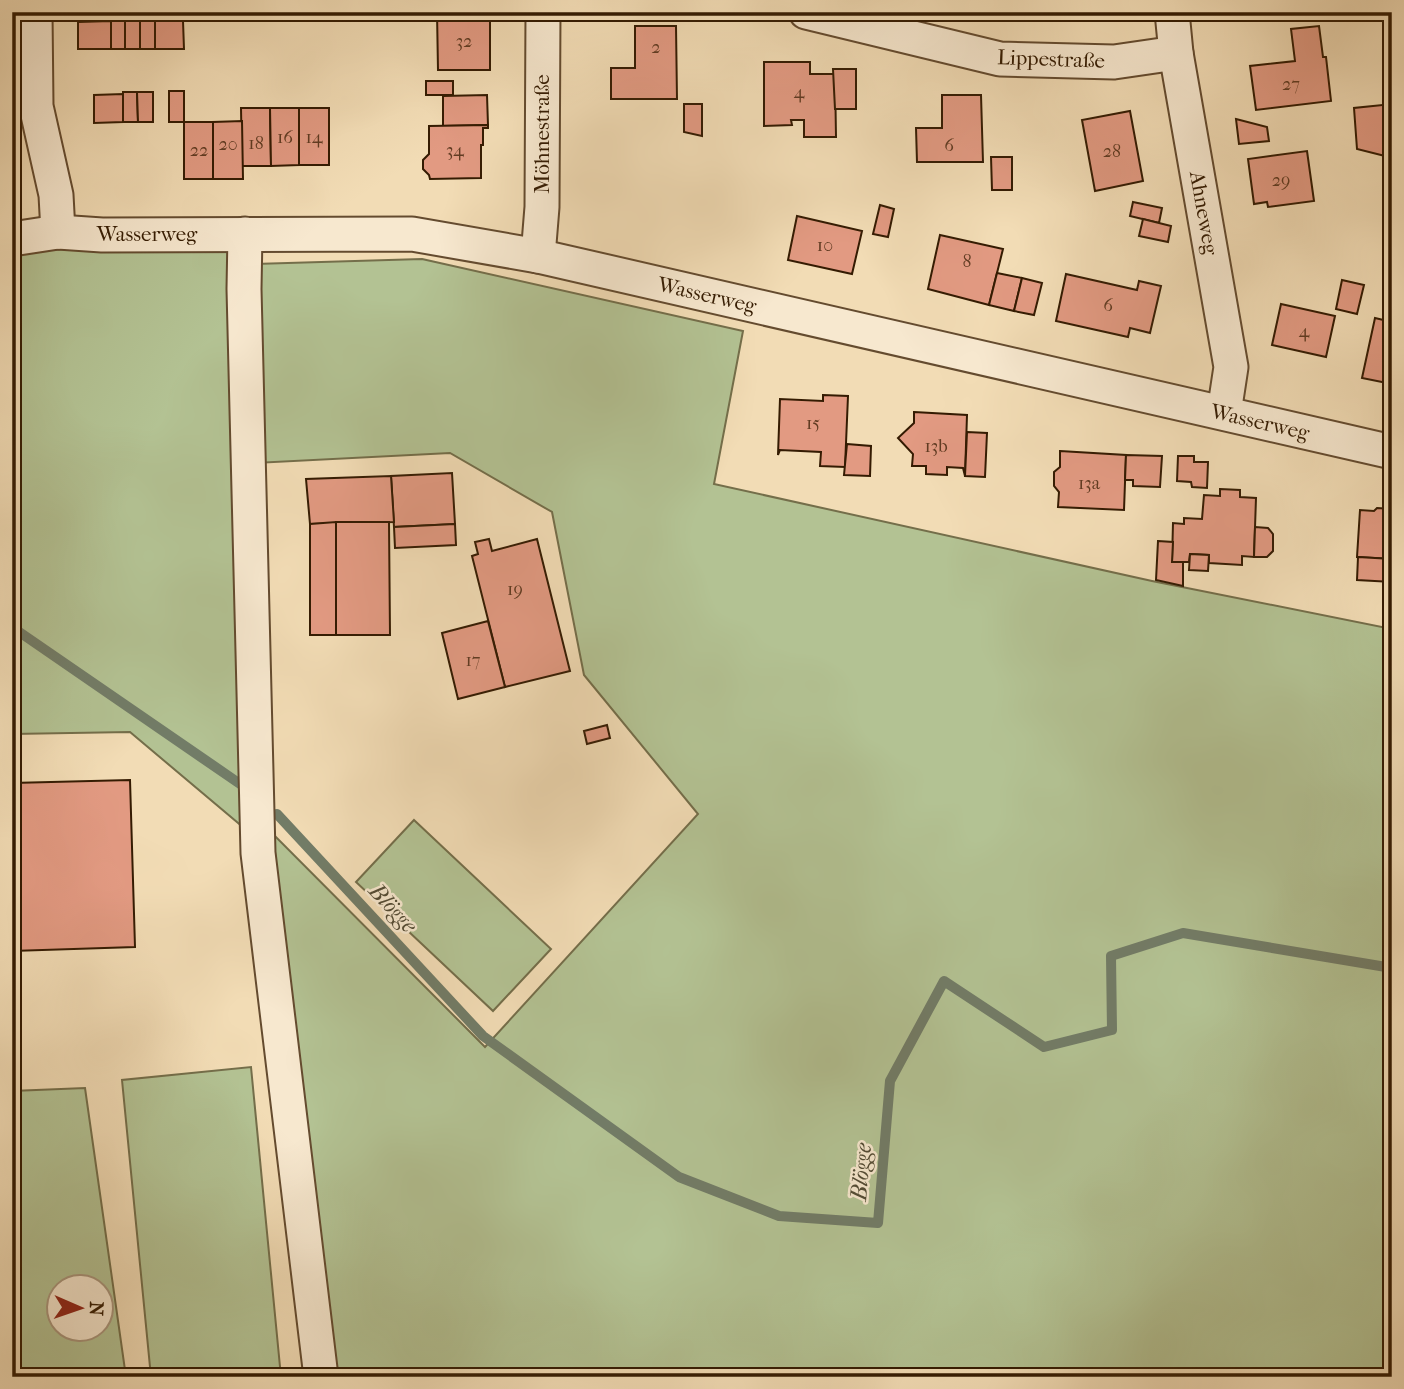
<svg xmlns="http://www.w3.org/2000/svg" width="1404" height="1389" font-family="'IM FELL French Canon',serif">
	<rect width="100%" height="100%" fill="#f2dcb5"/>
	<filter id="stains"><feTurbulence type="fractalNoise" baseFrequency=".00286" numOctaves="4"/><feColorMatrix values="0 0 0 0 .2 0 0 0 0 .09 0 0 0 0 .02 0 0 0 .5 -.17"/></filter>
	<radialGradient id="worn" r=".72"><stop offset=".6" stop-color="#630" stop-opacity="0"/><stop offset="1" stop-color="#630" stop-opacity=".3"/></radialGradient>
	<!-- green -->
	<g fill="#b3c293" stroke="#746e4a" stroke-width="2" fill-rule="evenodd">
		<polygon points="217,244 235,252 250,833 130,732 12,734 12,247"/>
		<polygon points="422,259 743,331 714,484 1152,581 1392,629 1392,1377 327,1377 260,821 485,1047 698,814 584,675 552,512 450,453 255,463 251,264"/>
		<polygon points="414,820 551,949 493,1011 356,882"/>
		<polygon points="251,1067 281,1377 151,1377 122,1080"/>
		<path d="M85 1088 126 1377H12V1091ZM60 1288H102V1330H60Z"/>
	</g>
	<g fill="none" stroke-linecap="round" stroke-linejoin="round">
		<!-- stream -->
		<g stroke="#727c67" stroke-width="10">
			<polyline points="12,627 243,786"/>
			<polyline points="277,814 483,1036 679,1177 779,1216 878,1223 890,1081 944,981 1044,1047 1112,1030 1111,956 1183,933 1392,968"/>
		</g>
	</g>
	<!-- building -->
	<g fill="#e29a82" stroke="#341b02" stroke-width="2">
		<polygon points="437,12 490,12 490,70 438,70"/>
		<rect x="1054" y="12" width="56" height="2"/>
		<polygon points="111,21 111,49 78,49 78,22"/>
		<rect x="111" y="21" width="14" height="28"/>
		<rect x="125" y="21" width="15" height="28"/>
		<rect x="140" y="21" width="15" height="28"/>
		<polygon points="155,21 183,21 184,49 155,49"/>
		<polygon points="635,26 676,26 677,99 611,99 611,68 635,68"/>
		<polygon points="1319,26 1323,57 1326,57 1331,101 1256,110 1250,66 1295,61 1291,29"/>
		<polygon points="764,62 810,62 810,74 835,74 836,137 804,137 804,120 791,120 792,125 764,126"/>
		<polygon points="833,69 856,69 856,109 835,109"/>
		<rect x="426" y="81" width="27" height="14"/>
		<rect x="169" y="91" width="15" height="31"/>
		<polygon points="123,92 137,92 138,122 123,122"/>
		<polygon points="137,92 153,92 153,122 138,122"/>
		<polygon points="123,94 123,122 94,123 94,95"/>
		<polygon points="487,95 488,125 443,126 443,96"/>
		<polygon points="942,95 981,95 983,162 917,162 916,128 942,128"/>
		<polygon points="684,104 702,104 702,136 684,132"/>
		<polygon points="1392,104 1392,146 1389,157 1357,149 1354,108"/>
		<polygon points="241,108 270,108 271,166 242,166"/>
		<polygon points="270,108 299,108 299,165 271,166"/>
		<rect x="299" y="108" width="30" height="57"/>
		<polygon points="1130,111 1143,181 1095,191 1082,120"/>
		<polygon points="1236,119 1267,127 1269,141 1239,144"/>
		<polygon points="242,121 243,179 213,179 213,122"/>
		<rect x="184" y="122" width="29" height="57"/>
		<polygon points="488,125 488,128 483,128 483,145 481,145 481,178 430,179 429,175 423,169 423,160 429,154 429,126"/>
		<polygon points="1307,151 1314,201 1268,207 1267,202 1254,204 1248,159"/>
		<polygon points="991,157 1012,157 1012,190 992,190"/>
		<polygon points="1133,202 1162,208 1159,223 1130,216"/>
		<polygon points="880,205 894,209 888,237 873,234"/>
		<polygon points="797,216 862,231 852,274 788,260"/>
		<polygon points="1143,219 1171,226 1168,242 1139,236"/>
		<polygon points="940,235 1003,249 989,305 928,289"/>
		<polygon points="997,273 1022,278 1014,311 989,305"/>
		<polygon points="1066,274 1137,290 1139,281 1161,286 1150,333 1130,328 1128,337 1056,321"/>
		<polygon points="1022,278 1042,283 1034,315 1014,311"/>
		<polygon points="1342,280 1364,285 1357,314 1336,309"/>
		<polygon points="1281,304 1335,316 1326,357 1272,345"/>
		<polygon points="1375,318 1392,322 1392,384 1362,378"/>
		<polygon points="823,395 848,396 845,467 820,466 821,452 780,450 778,455 780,399 823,401"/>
		<polygon points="914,412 967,415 965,476 963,468 947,467 947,475 926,474 926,466 912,466 913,454 898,438 914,423"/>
		<polygon points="967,432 987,433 985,477 965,476"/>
		<polygon points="847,444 871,446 870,476 844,475"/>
		<polygon points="1060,451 1126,455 1124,510 1058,507 1059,492 1054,486 1054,472 1060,467"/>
		<polygon points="1126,455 1162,456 1160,487 1133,486 1133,480 1125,480"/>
		<polygon points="1178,456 1194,456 1194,462 1208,462 1207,488 1192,487 1191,482 1177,481"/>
		<polygon points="452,473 455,524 394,527 391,476"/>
		<polygon points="391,476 394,522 310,524 306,479"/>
		<polygon points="1220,489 1240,490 1240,497 1256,498 1254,557 1242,556 1242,565 1209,563 1209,555 1190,554 1189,562 1172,562 1173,523 1184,524 1184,518 1202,519 1204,495 1220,496"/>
		<polygon points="1377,508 1392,509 1392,559 1357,557 1360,510 1374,511"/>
		<polygon points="336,522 389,522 390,635 336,635"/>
		<polygon points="336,522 336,635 310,635 310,524"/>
		<polygon points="455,524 456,545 395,548 394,527"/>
		<polygon points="1255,527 1268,528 1273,534 1273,551 1267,557 1254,557"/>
		<polygon points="489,539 492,551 537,539 570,671 505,687 472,556 478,554 475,542"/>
		<polygon points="1158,541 1173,542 1172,562 1183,562 1183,586 1156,580"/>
		<polygon points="1190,554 1209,555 1208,571 1189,570"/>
		<polygon points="1358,557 1392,559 1392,582 1357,580"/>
		<polygon points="488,621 505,687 458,699 442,633"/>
		<polygon points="607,725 610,738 587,744 584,731"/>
		<polygon points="130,780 135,947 12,951 12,783"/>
	</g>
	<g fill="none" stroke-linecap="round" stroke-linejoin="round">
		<!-- minor casing -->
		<g stroke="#644b2f" stroke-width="37">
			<g id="minor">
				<polyline points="35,12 36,106 56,195 58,232"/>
				<polyline points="806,12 1000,59 1114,62 1176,53"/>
				<polyline points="1172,12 1176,53 1231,367 1224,413"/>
				<polyline points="245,234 244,289 258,853 321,1377"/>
				<polyline points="12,239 58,232 102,235 412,234 538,256 1392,452"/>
				<polyline points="538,256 542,207 543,12"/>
			</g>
		</g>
		<!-- minor -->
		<use href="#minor" stroke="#f7e8cf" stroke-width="33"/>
	</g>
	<g text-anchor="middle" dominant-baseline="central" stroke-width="5" stroke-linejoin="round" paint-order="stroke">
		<!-- number labels -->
		<g font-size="18" fill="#603b22">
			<text x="464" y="41">32</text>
			<text x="656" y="47">2</text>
			<text x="1291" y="84">27</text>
			<text x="799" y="92">4</text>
			<text x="285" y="137">16</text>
			<text x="314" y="137">14</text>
			<text x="256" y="143">18</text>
			<text x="228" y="144">20</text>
			<text x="949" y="145">6</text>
			<text x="199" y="150">22</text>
			<text x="455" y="150">34</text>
			<text x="1112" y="151">28</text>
			<text x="1281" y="180">29</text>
			<text x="825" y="245">10</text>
			<text x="967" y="261">8</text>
			<text x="1108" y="305">6</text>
			<text x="1304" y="331">4</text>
			<text x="813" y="423">15</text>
			<text x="936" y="446">13b</text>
			<text x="1089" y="483">13a</text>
			<text x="515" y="589">19</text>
			<text x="473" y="660">17</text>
		</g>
		<!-- street labels -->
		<g font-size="21" fill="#341b02" stroke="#f7e8cf">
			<text transform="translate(1051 59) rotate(2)">Lippestraße</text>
			<text transform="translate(542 134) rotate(-90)">Möhnestraße</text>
			<text transform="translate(1204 213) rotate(80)">Ahneweg</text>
			<text x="147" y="234">Wasserweg</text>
			<text transform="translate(707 295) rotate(13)">Wasserweg</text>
			<text transform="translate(1260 422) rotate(13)">Wasserweg</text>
		</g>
		<!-- water labels -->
		<g font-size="23" font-style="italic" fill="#534b34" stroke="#f7e8cf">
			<text transform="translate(393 908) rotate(47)">Blögge</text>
			<text transform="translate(861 1172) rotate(-85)">Blögge</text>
		</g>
	</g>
	<!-- margin -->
	<rect width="1404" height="1389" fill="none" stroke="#f2dcb5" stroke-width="42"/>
	<rect x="14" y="14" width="1376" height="1361" fill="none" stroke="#341b02" stroke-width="3.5"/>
	<rect x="21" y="21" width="1362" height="1347" fill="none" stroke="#341b02" stroke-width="2"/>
	<!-- north arrow -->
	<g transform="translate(80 1308) rotate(92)"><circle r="33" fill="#f7e8cf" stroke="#a9967d" stroke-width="2"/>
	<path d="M0-5L12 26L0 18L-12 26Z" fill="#8f2418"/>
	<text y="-10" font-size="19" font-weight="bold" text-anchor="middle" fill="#341b02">N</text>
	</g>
	<rect width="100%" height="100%" filter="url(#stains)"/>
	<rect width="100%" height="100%" fill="url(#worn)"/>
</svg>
